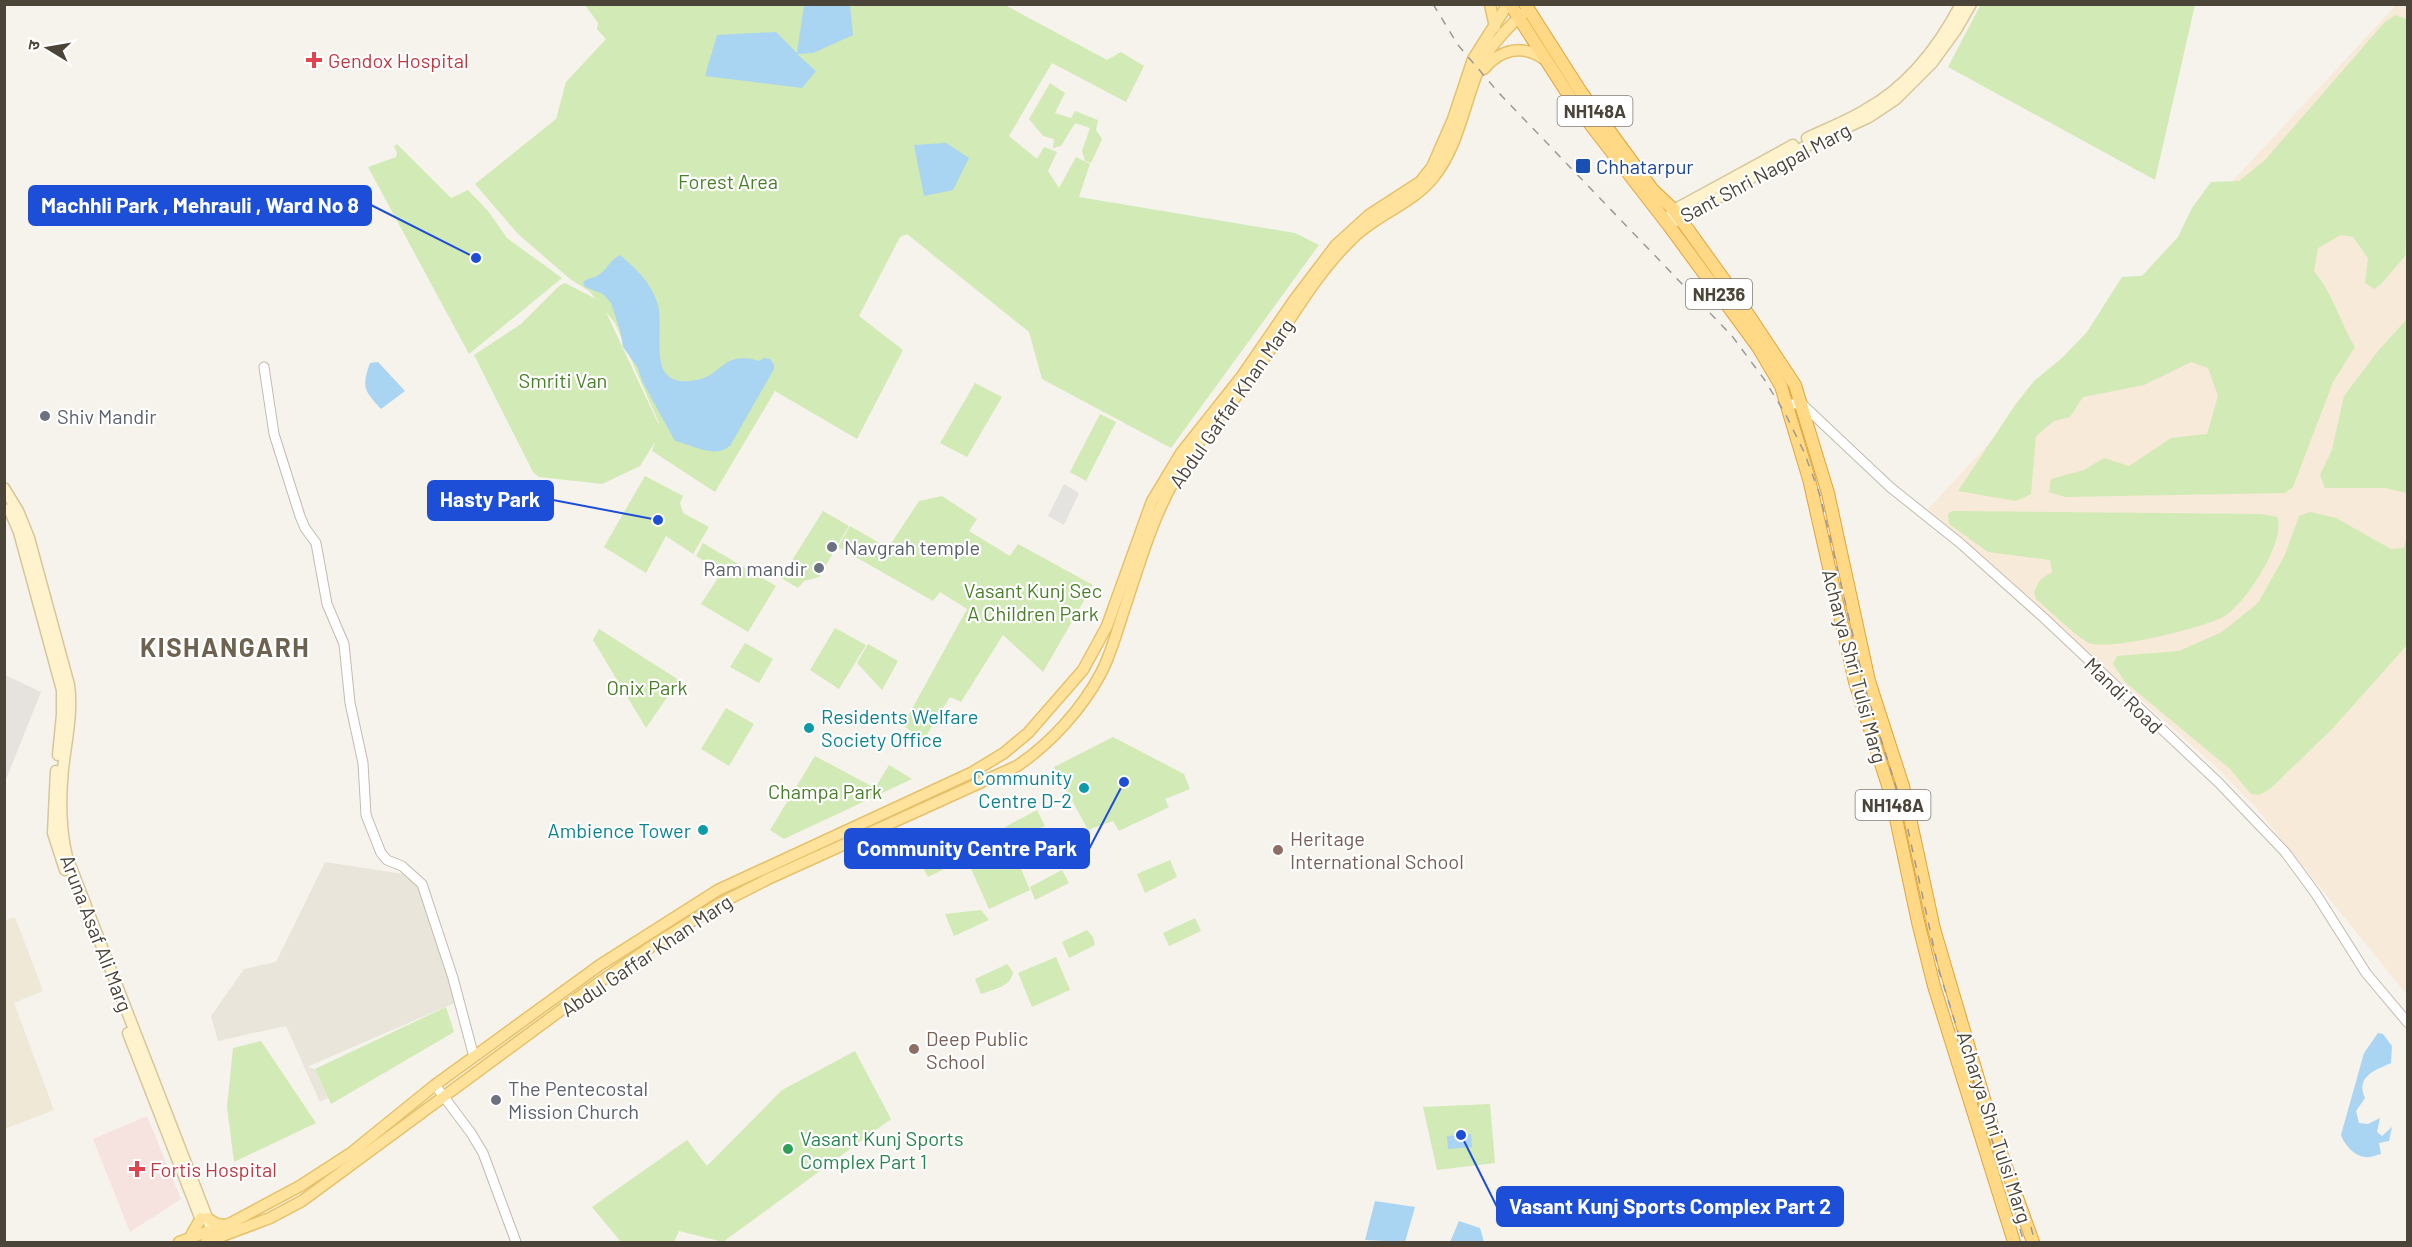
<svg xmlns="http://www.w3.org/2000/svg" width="2412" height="1247" font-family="Barlow,'Noto Sans Devanagari',sans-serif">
	<rect width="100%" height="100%" fill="#f6f3ec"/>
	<!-- residential -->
	<polygon fill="#eae5da" points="325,862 416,876 457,1002 307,1067 315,1069 328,1098 320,1102 286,1026 218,1041 211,1016 244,969 276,962"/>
	<!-- commercial -->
	<polygon fill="#f7ead8" points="2396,5 2407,5 2407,995 2257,809 2214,765 1928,509"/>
	<!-- industrial -->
	<polygon fill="#e6e2dd" points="5,675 41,692 5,782"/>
	<!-- education -->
	<polygon fill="#efe8d6" points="15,917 43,991 14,1003 54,1110 5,1129 4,921"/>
	<!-- medical -->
	<polygon fill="#f6e3e0" points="147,1116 181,1199 130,1232 93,1139"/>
	<!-- green -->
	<g fill="#d2eab5" fill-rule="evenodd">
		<polygon points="1981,4 2195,5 2155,180 1948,67"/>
		<path d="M585 5H1005L1107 60 1121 52 1144 66 1126 102 1052 63 1009 136 1037 159 1044 147 1057 152 1048 171 1059 188 1076 157 1090 164 1079 197 1295 233 1319 245 1171 448 1042 379 1029 332 907 234 900 237 859 316 903 350 857 439 775 391 715 492 652 451 655 442 640 466 602 484 539 477 533 472 474 355 521 324 559 286 565 283 596 299 589 291 570 279 518 234 475 184 556 119 566 82 606 39 597 29 598 23ZM606 312 615 323 659 423H658Z"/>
		<path d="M2395 15 2408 20V180L2405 256 2381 284 2374 289 2365 283 2368 258 2353 237 2341 235 2318 248 2314 271C2334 296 2339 320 2355 347L2333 382 2293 487 2285 493 2065 497 2049 492 2051 479 2084 470 2104 458 2129 466 2171 438 2207 434 2218 396 2208 368 2191 362 2144 385 2083 397 2070 417 2054 421 2036 436 2031 494 2016 501 1958 491 2015 405 2034 381 2062 358 2087 332 2122 277 2142 276 2178 237 2192 208 2211 182 2239 181 2264 161 2384 23Z"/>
		<polygon points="1050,83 1065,93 1055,113 1071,118 1075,111 1098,120 1096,130 1102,139 1091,163 1085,161 1082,151 1090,128 1075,123 1061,146 1053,148 1054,139 1043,136 1029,119"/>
		<polygon points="397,144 451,198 468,190 488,211 507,238 562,278 469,354 368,167 396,157 397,153 394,146"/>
		<polygon points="2407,319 2407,493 2385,488 2325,488 2320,475 2332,450 2344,396 2378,351"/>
		<polygon points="975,383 1002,397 967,457 940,443"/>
		<polygon points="1100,414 1116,422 1086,481 1070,472"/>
		<polygon points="645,476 683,496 680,503 683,513 709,527 693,554 666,536 646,573 604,547"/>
		<polygon points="942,496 977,519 969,531 1010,556 1018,544 1093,585 1043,672 1003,635 961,702 950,697 923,741 903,725 967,609 940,592 933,601 838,547 850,526 888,548 919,501"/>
		<polygon points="823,511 849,526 819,577 804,581 798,588 781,578"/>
		<path d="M1952 511 2261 514 2277 517C2287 541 2244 606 2223 617 2202 628 2110 651 2089 643 2080 640 2047 608 2036 599L2034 592 2040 580 2052 572 2050 560 1988 552 1949 524 1948 514Z"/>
		<polygon points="2310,512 2336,518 2391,549 2404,548 2407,536 2407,645 2333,728 2271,788 2259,795 2251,794 2230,769 2125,682 2113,664 2117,656 2179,651 2222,632 2258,603 2285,555 2299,516"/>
		<polygon points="703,543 776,586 748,632 701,604 718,578 714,576 718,569 696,556"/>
		<polygon points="835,628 866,645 839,689 810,670"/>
		<polygon points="599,629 679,680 646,728 593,640"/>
		<polygon points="745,643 773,659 759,683 730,667"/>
		<polygon points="868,644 898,661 882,690 857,663"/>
		<polygon points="726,708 754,724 729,766 701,749"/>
		<path d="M1113 737 1184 774 1190 789 1165 799 1169 807C1152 816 1136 822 1119 831L1113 821 1088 830 1054 767Z"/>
		<polygon points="815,756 875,788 889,765 912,779 784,839 770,830"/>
		<polygon points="1037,810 1045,826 1012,840 1005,827"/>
		<polygon points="1009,841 1030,890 989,909 967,860"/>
		<polygon points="950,849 957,851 960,858 958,862 928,877 920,862"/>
		<polygon points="1170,860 1177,877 1145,893 1137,874"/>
		<polygon points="1062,870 1069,883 1035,900 1030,887"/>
		<polygon points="981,910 989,920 954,936 945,914"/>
		<polygon points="1195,918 1201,931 1169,946 1163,933"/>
		<polygon points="1087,930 1093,937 1095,945 1069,958 1062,942"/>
		<polygon points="1056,957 1070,990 1032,1007 1018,973"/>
		<path d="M1007 964 1013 972C1011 987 994 989 981 994L975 979Z"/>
		<polygon points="446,1007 454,1032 331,1104 315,1069"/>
		<polygon points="261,1041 316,1123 234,1162 227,1107 233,1048"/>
		<polygon points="855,1051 891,1119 723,1242 679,1231 674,1242 621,1242 592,1207 687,1140 707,1166 782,1090"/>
		<polygon points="1490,1104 1495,1163 1437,1170 1423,1107"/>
	</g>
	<!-- parking -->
	<polygon fill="#e5e3e0" points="1064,484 1079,493 1064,525 1048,516"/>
	<!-- water -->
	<g fill="#a9d4f2">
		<polygon points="804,5 850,5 853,35 813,53 797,54 816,71 802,88 705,76 717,35 776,32 797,53"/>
		<polygon points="946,143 969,158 953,190 924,196 914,145"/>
		<path d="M620 255C636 269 650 281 657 302 665 322 650 369 673 379 684 384 704 380 713 373 719 369 724 363 732 360 741 357 750 358 759 361L764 358 770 359 774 364V369L730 446C714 459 693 445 675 441L642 381 638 368 623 347 620 330 611 303 603 294 585 287 583 283C588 277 591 279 597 276 608 270 608 261 620 255Z"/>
		<path d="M378 362 405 391 381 409C365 391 361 388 370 363Z"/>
		<path d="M2378 1033 2383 1034 2392 1046 2391 1063C2376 1070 2355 1076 2365 1098L2356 1111 2359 1123 2368 1124 2380 1118 2377 1132 2382 1136 2392 1127 2389 1141 2379 1143 2381 1154C2376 1155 2370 1158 2366 1157 2355 1157 2344 1144 2341 1135L2364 1053Z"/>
		<polygon points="1471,1134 1472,1147 1448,1149 1447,1136"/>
		<polygon points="1375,1201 1415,1207 1405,1242 1365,1240"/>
		<polygon points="1459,1221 1480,1228 1484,1242 1450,1242"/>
	</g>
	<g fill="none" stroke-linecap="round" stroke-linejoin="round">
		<!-- tertiary casing -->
		<g stroke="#c2bbae" stroke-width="11">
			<g id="tertiary">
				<polyline points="264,367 274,434 300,516 305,528 316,543 327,604 344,644 350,703 363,763 366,815 381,853 387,860 402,866 422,884 453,978 474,1057"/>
				<polyline points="1787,404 1802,404 1890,487 1960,543 2044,618 2219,783 2285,852 2316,894 2366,973 2408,1023"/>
				<polyline points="435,1085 471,1133 483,1153 516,1242"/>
			</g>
		</g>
		<!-- secondary casing -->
		<g stroke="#d6c79b" stroke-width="13">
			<g id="secondary">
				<path d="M1807 138C1826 129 1847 121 1865 110 1907 87 1939 46 1961 4"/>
				<polyline points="1669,217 1674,210 1793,145"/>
				<polyline points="1675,221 1681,220 1798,150 1869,117 1896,99 1932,63 1956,30 1971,4"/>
				<path d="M4 488 18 511 29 538 69 685C73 713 66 741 63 769 60 799 60 828 67 857L210 1225"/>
				<polyline points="9,509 19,532 62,690 62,715 58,755"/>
				<polyline points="56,771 53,833 65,870"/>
				<polyline points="128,1033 201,1220"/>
			</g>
		</g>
		<!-- primary casing -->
		<g stroke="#e6c16a" stroke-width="13">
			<g id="primary">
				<polyline points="1490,4 1495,27"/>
				<path d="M1484 69C1500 49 1523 44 1544 59"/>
				<polyline points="207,1218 217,1224 225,1225"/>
				<polyline points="189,1239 201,1218"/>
				<polyline points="179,1242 231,1223 300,1186 351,1153 435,1085 600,965 718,890 971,773 1004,753 1028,733 1083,670 1107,626 1152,501 1181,453 1242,376 1295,299 1336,245 1369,215 1420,182 1432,167 1453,119 1473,59 1508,4"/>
				<path d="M206 1242 270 1218 302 1201 591 988 646 950 719 904 770 878 1017 766C1050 744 1082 709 1101 673 1110 656 1116 635 1122 616 1138 569 1151 520 1176 477 1196 441 1225 412 1249 380 1283 334 1310 280 1351 240 1375 215 1411 205 1433 178 1459 146 1464 103 1480 66 1490 45 1510 25 1528 9"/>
			</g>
		</g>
		<!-- trunk casing -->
		<g stroke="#e0a43c" stroke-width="14">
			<g id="trunk">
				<polyline points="1510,4 1573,102 1670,227 1758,347 1781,386 1809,479 1855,682 1891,795 1918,922 1934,986 2014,1242"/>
				<polyline points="1525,4 1581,92 1652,189 1674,210 1740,302 1795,385 1828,493 1869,681 1903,786 1934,929 1995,1136 2033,1242"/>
			</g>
		</g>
		<!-- tertiary -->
		<use href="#tertiary" stroke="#fff" stroke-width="9"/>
		<!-- secondary -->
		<use href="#secondary" stroke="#fff3cd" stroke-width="10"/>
		<!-- primary -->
		<use href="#primary" stroke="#ffe39c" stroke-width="10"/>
		<!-- trunk -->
		<use href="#trunk" stroke="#ffd985" stroke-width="12"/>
		<!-- rail -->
		<g stroke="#9a9a9a" stroke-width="1.5" stroke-dasharray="8 8" stroke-linecap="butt">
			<polyline points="1433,4 1458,45 1498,92 1732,336 1764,379 1786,415 1804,452 1820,495 1866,691 1905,816 1939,971 2024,1242"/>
			<polyline points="2031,1227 2035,1242"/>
		</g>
	</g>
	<!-- markers -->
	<g fill="#e0444e" stroke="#fff" stroke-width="2">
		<path d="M311 51h6v6h6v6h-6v6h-6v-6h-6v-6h6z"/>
		<path d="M134 1160h6v6h6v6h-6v6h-6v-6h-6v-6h6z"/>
	</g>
	<rect fill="#1a4fb4" stroke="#fff" stroke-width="2" x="1575" y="158" width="16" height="16" rx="3"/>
	<g fill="#6b7280" stroke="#fff" stroke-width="2">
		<circle cx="45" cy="416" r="6"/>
		<circle cx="832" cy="547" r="6"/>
		<circle cx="819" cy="568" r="6"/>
		<circle cx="496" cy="1100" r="6"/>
	</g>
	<g fill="#0f9aa8" stroke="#fff" stroke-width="2">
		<circle cx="809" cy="728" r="6"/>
		<circle cx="1084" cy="788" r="6"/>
		<circle cx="703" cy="830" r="6"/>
	</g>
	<g fill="#8d6e63" stroke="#fff" stroke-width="2">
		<circle cx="1278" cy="850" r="6"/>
		<circle cx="914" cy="1049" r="6"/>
	</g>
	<circle fill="#2e9e5b" stroke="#fff" stroke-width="2" cx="788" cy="1149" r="6"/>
	<g text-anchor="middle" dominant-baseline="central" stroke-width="4.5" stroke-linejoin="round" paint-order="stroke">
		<!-- shield labels -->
		<g fill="#fff" stroke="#817c74" stroke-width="1.5">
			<rect x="1557.5" y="96" width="75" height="30" rx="4.5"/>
			<rect x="1686" y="279" width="66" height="30" rx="4.5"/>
			<rect x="1855.5" y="790" width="75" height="30" rx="4.5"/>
		</g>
		<g font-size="18" font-weight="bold" fill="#4b4439">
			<text x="1595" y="111">NH148A</text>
			<text x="1719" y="294">NH236</text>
			<text x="1893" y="805">NH148A</text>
		</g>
		<!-- health labels -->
		<g font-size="20" fill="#be3a42" stroke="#fff" text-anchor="start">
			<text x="328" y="60">Gendox Hospital</text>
			<text x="150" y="1169">Fortis Hospital</text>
		</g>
		<!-- transit labels -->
		<g font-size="20" fill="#164399" stroke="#fff" text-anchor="start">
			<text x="1596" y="166">Chhatarpur</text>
		</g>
		<!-- street labels -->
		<g font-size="20" fill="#4b4439" stroke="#fff">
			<text transform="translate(1765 172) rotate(-28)">Sant Shri Nagpal Marg</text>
			<text transform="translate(1231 403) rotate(-55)">Abdul Gaffar Khan Marg</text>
			<text transform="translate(1855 666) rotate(75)">Acharya Shri Tulsi Marg</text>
			<text transform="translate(2124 695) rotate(44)">Mandi Road</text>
			<text transform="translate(97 933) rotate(69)">Aruna Asaf Ali Marg</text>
			<text transform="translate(646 955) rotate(-34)">Abdul Gaffar Khan Marg</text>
			<text transform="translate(1995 1127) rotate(72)">Acharya Shri Tulsi Marg</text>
		</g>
		<!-- park labels -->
		<g font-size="20" fill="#4a7f2a" stroke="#fff">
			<text x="728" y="181">Forest Area</text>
			<text x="563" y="380">Smriti Van</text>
			<text x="1033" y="590">Vasant Kunj Sec<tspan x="1033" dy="23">A Children Park</tspan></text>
			<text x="647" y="687">Onix Park</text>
			<text x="825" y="791">Champa Park</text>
		</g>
		<!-- worship labels -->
		<g font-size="20" fill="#5b616d" stroke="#fff" text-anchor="start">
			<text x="57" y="416">Shiv Mandir</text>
			<text x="844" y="547">Navgrah temple</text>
			<text x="807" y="568" text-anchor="end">Ram mandir</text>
			<text x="508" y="1088">The Pentecostal<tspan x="508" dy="23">Mission Church</tspan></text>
		</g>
		<!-- culture labels -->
		<g font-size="20" fill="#0d838f" stroke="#fff" text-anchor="end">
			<text x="821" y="716" text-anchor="start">Residents Welfare<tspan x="821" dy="23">Society Office</tspan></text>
			<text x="1072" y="777">Community<tspan x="1072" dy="23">Centre D-2</tspan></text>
			<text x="691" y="830">Ambience Tower</text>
		</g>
		<!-- education labels -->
		<g font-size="20" fill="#785e54" stroke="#fff" text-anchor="start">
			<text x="1290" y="838">Heritage<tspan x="1290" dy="23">International School</tspan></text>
			<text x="926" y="1038">Deep Public<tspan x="926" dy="23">School</tspan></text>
		</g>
		<!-- leisure labels -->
		<g font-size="20" fill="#27864d" stroke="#fff" text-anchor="start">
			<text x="800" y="1138">Vasant Kunj Sports<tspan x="800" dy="23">Complex Part 1</tspan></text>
		</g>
		<!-- district labels -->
		<g font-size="26" font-weight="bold" letter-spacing="1.5" fill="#6e6250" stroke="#fff">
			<text x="225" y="646">KISHANGARH</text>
		</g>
	</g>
	<!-- callouts -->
	<path fill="none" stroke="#1d4ed8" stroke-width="2" d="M476 258L371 205M658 520L553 500M1124 782L1089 849M1461 1135L1497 1207"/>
	<g fill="#1d4ed8" stroke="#fff" stroke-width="2">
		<circle cx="476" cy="258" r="6"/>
		<circle cx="658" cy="520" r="6"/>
		<circle cx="1124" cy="782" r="6"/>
		<circle cx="1461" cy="1135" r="6"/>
	</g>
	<g fill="#1d4ed8" stroke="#1d4ed8" stroke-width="2">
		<rect x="29" y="186" width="342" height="39" rx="6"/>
		<rect x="428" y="481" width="125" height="39" rx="6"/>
		<rect x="845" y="829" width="244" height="39" rx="6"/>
		<rect x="1497" y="1187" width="346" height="39" rx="6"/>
	</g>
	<g font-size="21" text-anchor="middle" font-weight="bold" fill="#fff">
		<text x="200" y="213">Machhli Park , Mehrauli , Ward No 8</text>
		<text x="490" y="507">Hasty Park</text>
		<text x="967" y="856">Community Centre Park</text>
		<text x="1670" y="1214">Vasant Kunj Sports Complex Part 2</text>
	</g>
	<!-- border -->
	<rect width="2412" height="1247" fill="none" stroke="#4b4439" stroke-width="12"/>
	<!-- north arrow -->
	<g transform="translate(48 48) rotate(281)" stroke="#ffffff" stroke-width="4.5" paint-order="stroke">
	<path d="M0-4.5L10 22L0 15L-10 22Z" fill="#4b4439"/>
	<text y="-9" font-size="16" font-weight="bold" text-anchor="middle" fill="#4b4439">उ</text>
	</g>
</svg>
